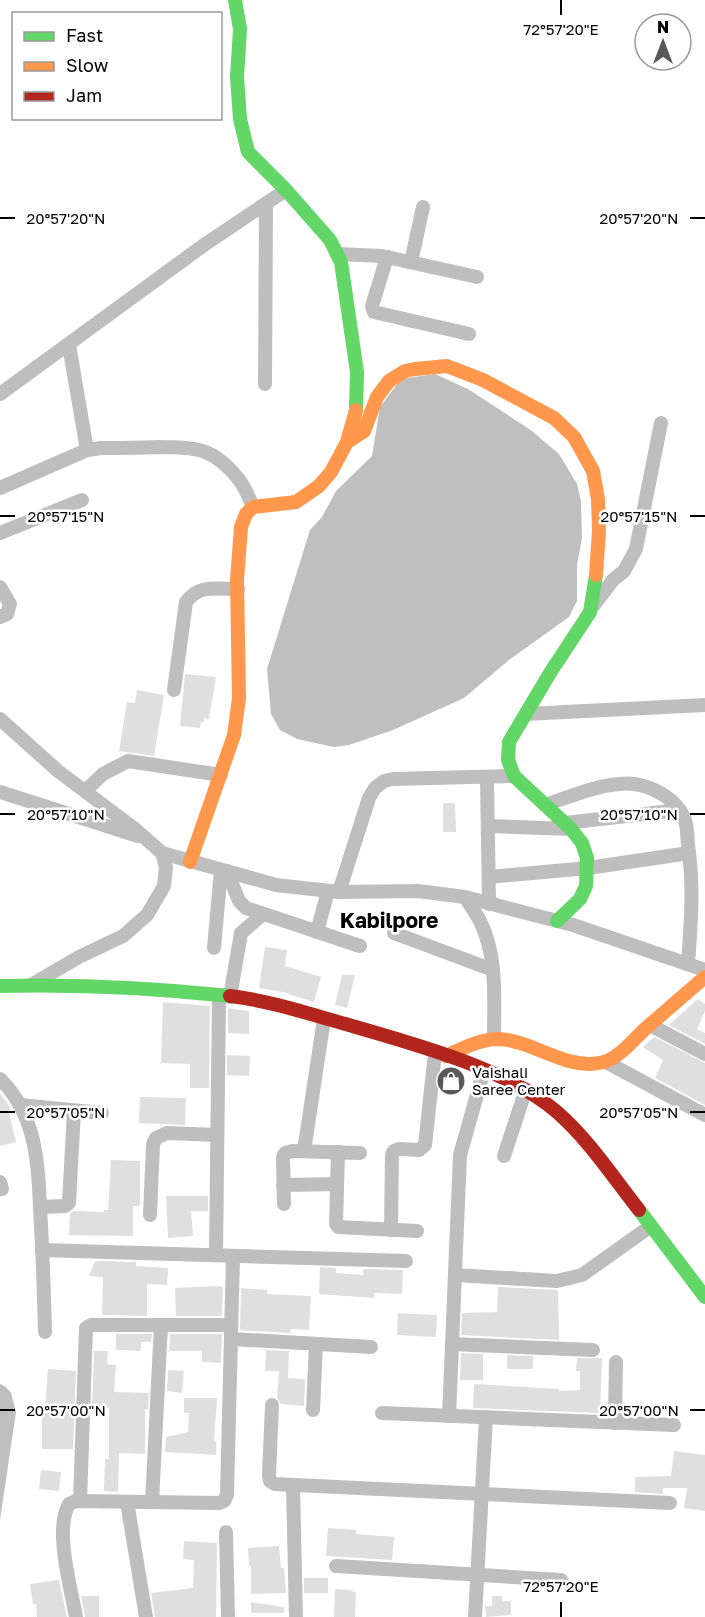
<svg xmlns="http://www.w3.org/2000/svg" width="705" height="1617" font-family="'Golos Text',sans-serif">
	<rect width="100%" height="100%" fill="#fff"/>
	<!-- water -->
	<g fill="#bfbfbf">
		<polygon points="435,374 468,389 532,431 559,454 577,484 581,501 582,538 577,565 577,601 569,617 509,660 464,698 393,730 349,745 334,747 297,739 280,730 271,714 267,669 310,530 322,517 336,491 372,456 380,407 401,379"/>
		<polygon points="0,1384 6,1387 11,1393 16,1412 0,1520"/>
	</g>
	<!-- building -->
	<g fill="#dfdfdf">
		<polygon points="185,674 216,677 209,719 204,718 204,722 201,722 200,728 180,726"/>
		<polygon points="137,690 164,695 154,756 119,751 127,702 135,703"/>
		<polygon points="443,803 455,803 456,832 443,832"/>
		<polygon points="265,947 287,950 285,966 321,977 314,1002 288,994 288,993 259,988"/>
		<polygon points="342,975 355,975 347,1008 335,1005"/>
		<polygon points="698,999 705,1004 705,1011 697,1029 705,1033 705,1044 669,1025"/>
		<polygon points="163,1002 210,1006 209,1088 190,1088 190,1064 161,1063"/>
		<polygon points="228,1008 249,1011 249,1034 228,1033"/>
		<polygon points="654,1037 705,1063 705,1105 655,1078 663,1060 643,1047"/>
		<polygon points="227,1055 250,1056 249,1076 227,1075"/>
		<polygon points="0,1093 9,1106 11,1112 9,1113 16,1142 0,1146"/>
		<polygon points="140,1097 186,1098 185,1125 139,1123"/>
		<polygon points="111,1160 140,1161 140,1206 133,1206 133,1236 69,1235 70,1213 74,1211 104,1212 104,1210 108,1210"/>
		<polygon points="166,1196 208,1196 208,1211 191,1211 193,1236 168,1238"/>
		<polygon points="95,1261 136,1262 136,1266 168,1268 167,1285 147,1284 147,1316 102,1315 103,1277 89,1276"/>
		<polygon points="320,1267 336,1268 336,1273 363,1275 363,1269 403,1270 402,1294 374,1293 374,1298 319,1294"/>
		<polygon points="218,1286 223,1287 222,1316 176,1316 175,1288"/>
		<polygon points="498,1287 558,1290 559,1340 461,1335 462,1313 497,1312"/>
		<polygon points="241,1288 267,1290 267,1294 311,1296 309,1330 291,1329 290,1333 240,1330"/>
		<polygon points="398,1313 437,1315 436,1337 397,1335"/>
		<polygon points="116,1334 152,1334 151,1342 141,1342 141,1351 116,1350"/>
		<polygon points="170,1334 222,1334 221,1363 202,1362 202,1351 169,1351"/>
		<polygon points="266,1350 289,1351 288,1378 305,1379 304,1406 281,1404 277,1398 279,1371 265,1371"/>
		<polygon points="94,1351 108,1351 107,1364 116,1365 114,1392 149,1393 148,1409 145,1409 145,1454 119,1453 118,1492 104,1491 105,1459 109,1459 109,1408 92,1408"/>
		<polygon points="461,1353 483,1354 483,1380 460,1380"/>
		<polygon points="507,1355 533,1356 533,1369 507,1369"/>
		<polygon points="577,1358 602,1358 600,1413 473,1408 474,1384 559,1389 559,1391 580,1390 580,1371 576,1371"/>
		<polygon points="48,1369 76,1371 73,1449 42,1449 42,1407 45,1407"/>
		<polygon points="168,1370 184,1371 182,1393 167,1391"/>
		<polygon points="184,1398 217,1398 214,1441 216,1441 216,1455 165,1452 166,1437 188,1432 189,1413 184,1413"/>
		<polygon points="674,1451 705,1455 705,1511 684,1508 687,1488 663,1488 663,1494 635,1492 635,1477 671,1476"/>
		<polygon points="41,1470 61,1472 59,1491 39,1489"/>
		<polygon points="328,1528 356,1530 356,1534 394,1537 392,1560 326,1556"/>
		<polygon points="184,1541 217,1543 216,1617 155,1617 151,1593 193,1588 194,1560 183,1559"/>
		<polygon points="279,1546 281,1568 284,1568 286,1593 251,1594 251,1566 249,1566 248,1548"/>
		<rect x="304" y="1578" width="24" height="15"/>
		<polygon points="59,1580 67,1617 37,1617 36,1604 33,1604 30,1584"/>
		<polygon points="335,1589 350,1590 356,1593 355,1617 334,1617"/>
		<polygon points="81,1596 99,1596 99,1617 85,1617"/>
		<polygon points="492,1596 502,1596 502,1601 511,1601 511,1615 486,1617 485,1606 492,1606"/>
		<polygon points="251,1602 284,1607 284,1613 251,1613"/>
	</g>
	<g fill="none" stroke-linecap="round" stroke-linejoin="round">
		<!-- street -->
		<g stroke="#bebebe" stroke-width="14">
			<polyline points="337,254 382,256 477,277"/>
			<polyline points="387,257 372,306 374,312 469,334"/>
			<polyline points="411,262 423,207"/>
			<polyline points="69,345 87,450"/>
			<polyline points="265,384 266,204"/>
			<polyline points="0,394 204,245 286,190"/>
			<path d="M0 488 87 450 101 448C120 448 139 448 158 447 197 447 215 448 240 481 246 489 249 498 253 507"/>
			<polyline points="0,533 82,500"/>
			<polyline points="0,587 10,604 7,614 0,617"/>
			<polyline points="594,605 613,580 624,571 636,549 661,423"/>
			<path d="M174 690 186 602C199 584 217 589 238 589"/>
			<polyline points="526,714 705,705"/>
			<polyline points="0,719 58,771 135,829 162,853 166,867 164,886 147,915 123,936 79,957 31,985"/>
			<polyline points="487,777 489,904"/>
			<polyline points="85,791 103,774 128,761 221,775"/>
			<polyline points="0,792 138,836"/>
			<path d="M545 805C569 797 594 786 619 784 644 781 674 795 684 818 688 826 687 837 688 845 694 886 691 923 688 964"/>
			<polyline points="565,823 680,810"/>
			<polyline points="488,826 571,829"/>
			<polyline points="162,853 276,885 339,892 418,891 465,897 573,925 705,970"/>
			<polyline points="227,871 239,901 246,908 360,946"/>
			<polyline points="489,877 588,868 689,853"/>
			<polyline points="339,892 369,798 375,788 384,781 393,779 514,776"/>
			<path d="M465 897C470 905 476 913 480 921 498 957 494 1000 494 1039"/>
			<polyline points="317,932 328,891"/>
			<polyline points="394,933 493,970"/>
			<polyline points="214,948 221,870"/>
			<polyline points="230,997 241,933 263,914"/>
			<polyline points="650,1025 705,1054"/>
			<polyline points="606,1062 705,1115"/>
			<path d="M0 1079C40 1118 38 1173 41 1226 43 1261 44 1296 45 1332"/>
			<polyline points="20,1105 102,1113"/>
			<polyline points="304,1151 324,1019"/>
			<polyline points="338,1152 336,1224 338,1227 417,1231"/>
			<polyline points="504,1156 526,1089"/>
			<polyline points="0,1182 2,1189"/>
			<polyline points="283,1185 337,1184"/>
			<polyline points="284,1204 283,1158 285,1153 293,1151 360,1153"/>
			<polyline points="40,1207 65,1206 69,1203 74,1111"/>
			<polyline points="150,1215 153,1144 156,1138 167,1133 217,1135"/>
			<polyline points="391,1230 392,1155 394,1151 399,1149 419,1150 425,1145 435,1053"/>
			<polyline points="42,1250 406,1261"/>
			<polyline points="216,1255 219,995"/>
			<polyline points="455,1275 557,1281 582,1275 651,1226"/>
			<polyline points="231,1339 371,1347"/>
			<polyline points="452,1344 593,1350"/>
			<polyline points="272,1405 269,1475 270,1481 275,1484 670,1503"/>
			<polyline points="313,1410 316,1344"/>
			<polyline points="382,1413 674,1425"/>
			<polyline points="449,1416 460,1155 484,1070"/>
			<polyline points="615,1423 616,1362"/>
			<polyline points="293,1485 296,1617"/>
			<polyline points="80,1501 86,1328 91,1325 231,1325"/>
			<polyline points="127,1502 146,1617"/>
			<polyline points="152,1502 161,1325"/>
			<polyline points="226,1532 228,1617"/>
			<polyline points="336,1566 561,1580"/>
			<path d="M76 1617C71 1588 54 1530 69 1504L76 1501 219 1503 224 1501 227 1495 233 1256"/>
			<polyline points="475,1617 486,1417"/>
		</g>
		<!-- fast -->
		<g stroke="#63d668" stroke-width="14">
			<polyline points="235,0 240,29 237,77 240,119 248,152 286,190 330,240 341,262 357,372 356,410"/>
			<polyline points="557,921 580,899 586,886 587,858 582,843 571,829 514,776 508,760 509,742 550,673 590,612 596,575"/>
			<path d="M0 986C76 984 154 988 230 996"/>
			<polyline points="639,1210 705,1297"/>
		</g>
		<!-- slow -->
		<g stroke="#ff974d" stroke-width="14">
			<polyline points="347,442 364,431 377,397 389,381 405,371 415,369 447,366 483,380 554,418 574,437 593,471 598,499 599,531 596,575"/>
			<polyline points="190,862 234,735 239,698 237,580 241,527 246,514 253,507 296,502 319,486 331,472 347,442 356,410"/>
			<path d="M446 1056C462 1049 480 1039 498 1039 534 1040 566 1072 604 1062 620 1057 634 1039 646 1028 666 1011 685 994 705 977"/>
		</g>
		<!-- jam -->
		<path stroke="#b3261e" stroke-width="14" d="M230 996C272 1001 309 1014 349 1025 414 1044 506 1068 557 1112 589 1140 613 1177 639 1210"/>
	</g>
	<!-- ticks -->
	<path fill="none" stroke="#000" stroke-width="2" d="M561 0V15M0 218H15M690 218H705M0 516H15M690 516H705M0 814H15M690 814H705M0 1112H15M690 1112H705M0 1410H15M690 1410H705M561 1602V1617"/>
	<!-- icons -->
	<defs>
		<g id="shop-disc" transform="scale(1.5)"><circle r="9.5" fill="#595959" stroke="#fff"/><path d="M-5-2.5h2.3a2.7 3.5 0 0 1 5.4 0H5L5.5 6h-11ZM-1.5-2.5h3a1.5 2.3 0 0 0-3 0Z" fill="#fff"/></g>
	</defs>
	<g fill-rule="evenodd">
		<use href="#shop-disc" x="451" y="1081"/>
	</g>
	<g text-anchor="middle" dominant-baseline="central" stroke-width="5" stroke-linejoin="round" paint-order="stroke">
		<!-- poi labels -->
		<g font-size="15" fill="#000" stroke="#fff" text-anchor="start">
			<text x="472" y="1072">Vaishali<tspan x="472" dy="17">Saree Center</tspan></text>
		</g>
		<!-- district labels -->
		<g font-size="21" font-weight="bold" fill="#000" stroke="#fff">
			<text x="389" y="920">Kabilpore</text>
		</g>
	</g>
	<g font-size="15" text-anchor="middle" fill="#000" stroke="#fff" stroke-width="5" stroke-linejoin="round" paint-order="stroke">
		<text x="561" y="35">72°57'20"E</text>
		<text x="66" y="224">20°57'20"N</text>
		<text x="639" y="224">20°57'20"N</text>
		<text x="66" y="522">20°57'15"N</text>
		<text x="639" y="522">20°57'15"N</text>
		<text x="66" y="820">20°57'10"N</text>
		<text x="639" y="820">20°57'10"N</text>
		<text x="66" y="1118">20°57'05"N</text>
		<text x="639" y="1118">20°57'05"N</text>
		<text x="66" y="1416">20°57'00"N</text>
		<text x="639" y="1416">20°57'00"N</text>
		<text x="561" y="1592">72°57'20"E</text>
	</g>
	<!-- legend -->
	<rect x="12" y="12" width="210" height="108" fill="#ffffff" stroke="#999999" stroke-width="1.5"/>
	<rect x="24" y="32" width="30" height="9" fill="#63d668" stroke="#999999" stroke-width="1.5"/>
	<text x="66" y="42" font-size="18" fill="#000000">Fast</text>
	<rect x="24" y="62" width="30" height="9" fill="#ff974d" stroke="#999999" stroke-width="1.5"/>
	<text x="66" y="72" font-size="18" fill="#000000">Slow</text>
	<rect x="24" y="92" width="30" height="9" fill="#b3261e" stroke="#999999" stroke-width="1.5"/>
	<text x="66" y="102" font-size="18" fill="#000000">Jam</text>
	<!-- north arrow -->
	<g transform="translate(663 42)"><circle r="28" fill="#ffffff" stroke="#999999" stroke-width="1.5"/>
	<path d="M0-4.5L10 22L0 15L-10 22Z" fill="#595959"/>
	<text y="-9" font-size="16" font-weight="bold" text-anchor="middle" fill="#000000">N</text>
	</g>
</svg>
